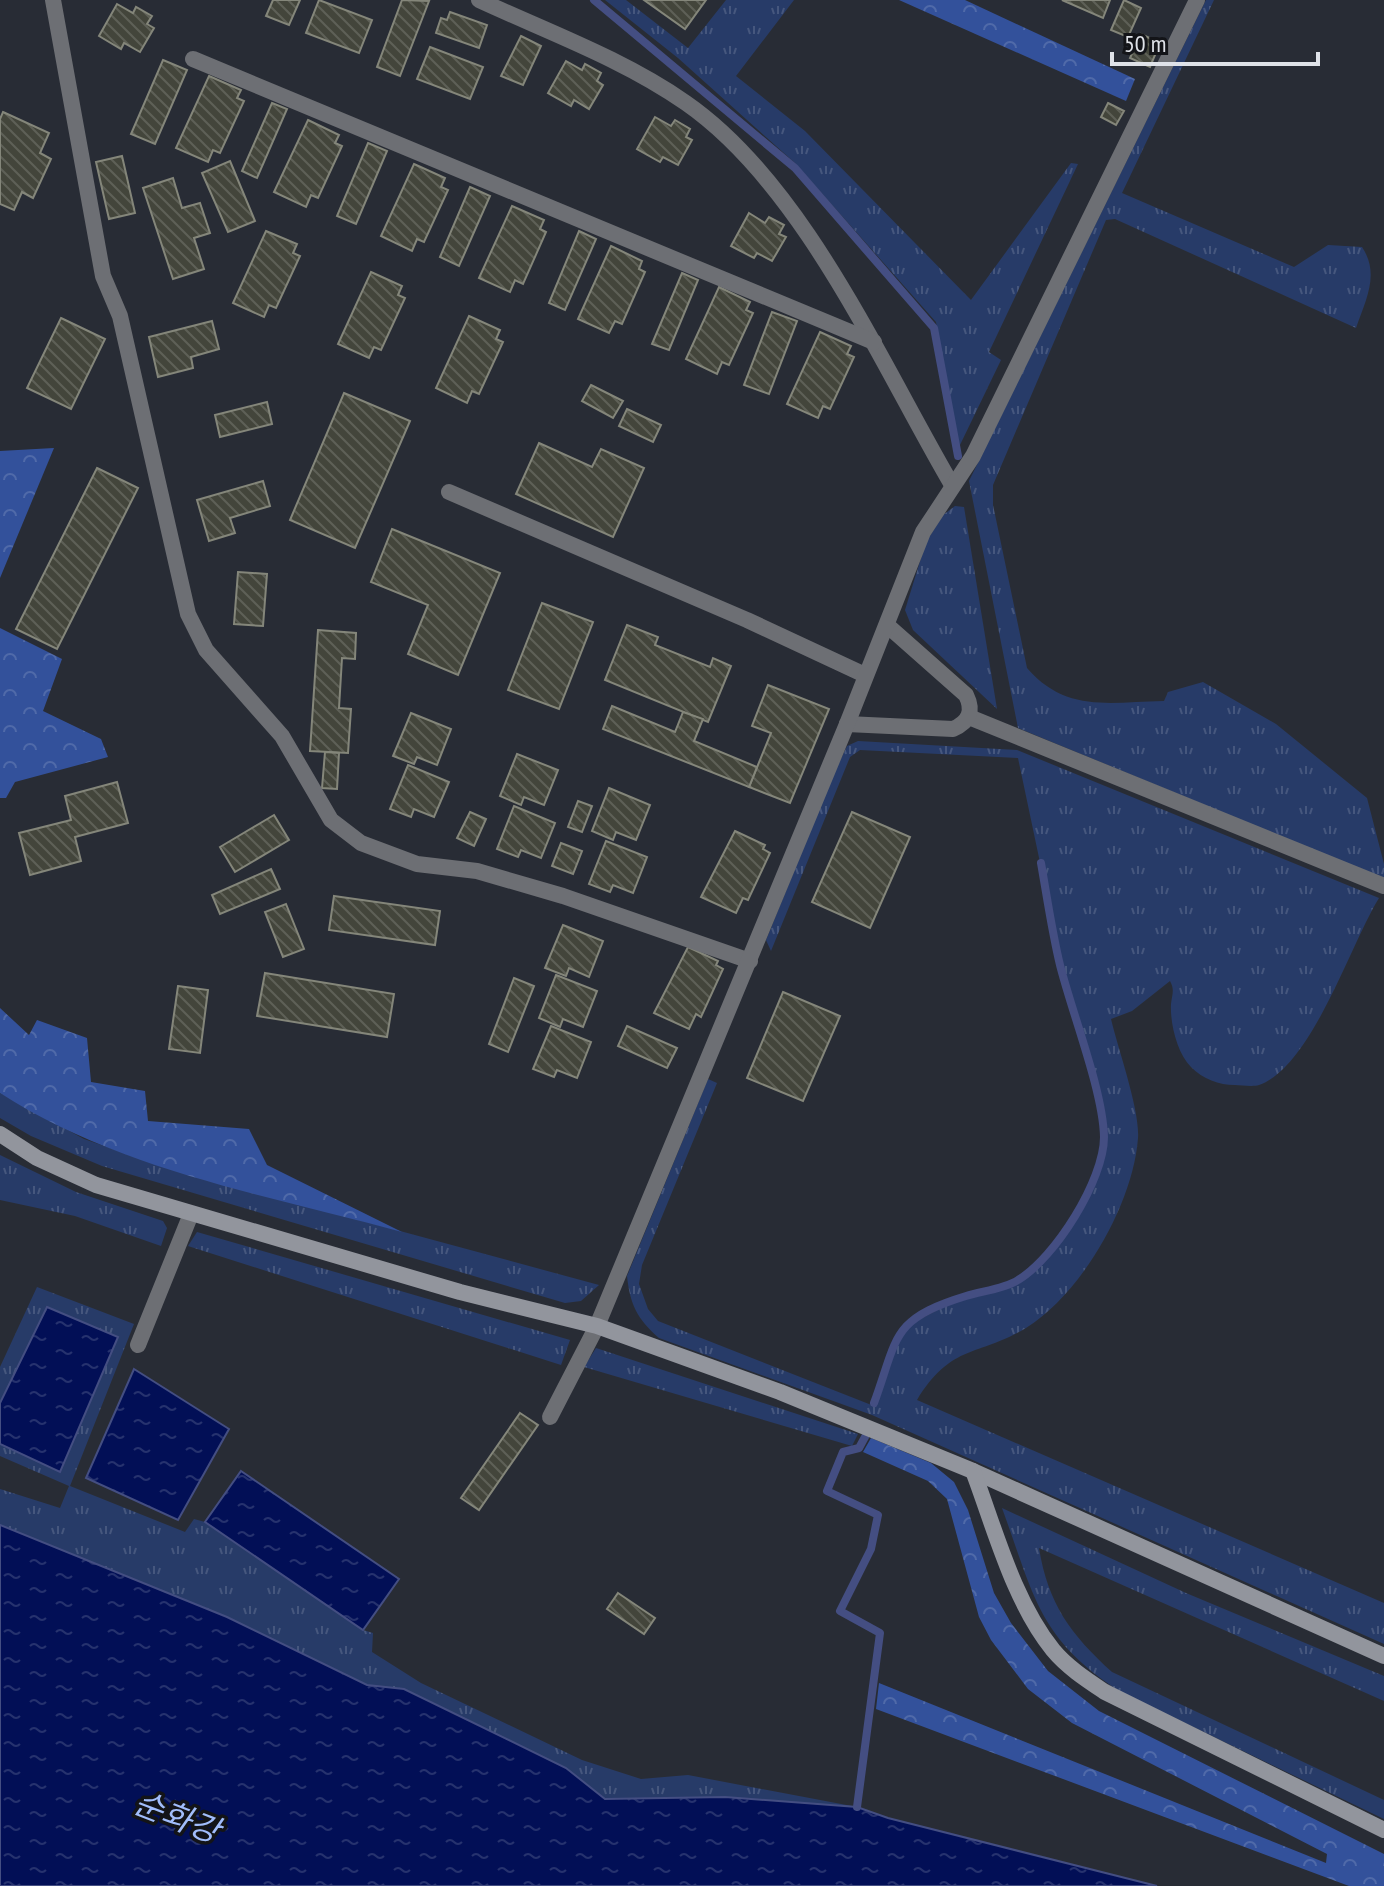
<svg xmlns="http://www.w3.org/2000/svg" width="1384" height="1886" font-family="'PT Sans Narrow','Noto Sans KR',sans-serif">
	<defs>
		<pattern id="grass-tufts" width="24" height="20" patternUnits="userSpaceOnUse" patternTransform="scale(2)"><rect width="24" height="20" fill="#273b68"/><path d="M3 7l-1-3M5 7V3M7 7l1-3M15 17l-1-3M17 17v-4M19 17l1-3" fill="none" stroke="#46577e"/></pattern>
		<pattern id="forest-crowns" width="20" height="18" patternUnits="userSpaceOnUse" patternTransform="scale(2)"><rect width="20" height="18" fill="#33519b"/><path d="M2 6a3 3 0 1 1 6 0M12 15a3 3 0 1 1 6 0" fill="none" stroke="#506aa9"/></pattern>
		<pattern id="water-ripples" width="26" height="14" patternUnits="userSpaceOnUse" patternTransform="scale(2)"><rect width="26" height="14" fill="#020f56"/><path d="M2 4q2-2 4 0t4 0M15 11q2-2 4 0t4 0" fill="none" stroke="#26326e"/></pattern>
		<pattern id="building-back-hatch" width="6" height="6" patternUnits="userSpaceOnUse" patternTransform="scale(2)"><rect width="6" height="6" fill="#43453b"/><path d="M-1 5l2 2M0 0l6 6M5-1l2 2" fill="none" stroke="#5e6057"/></pattern>
	</defs>
	<rect width="100%" height="100%" fill="#282c35"/>
	<!-- grass -->
	<g fill="url(#grass-tufts)">
		<polygon points="605,0 626,0 688,48 726,0 794,0 736,76 805,131 971,300 1071,163 1078,164 989,352 1001,360 959,447 936,322 795,163 678,58"/>
		<path d="M1206 0H1214L1122 193 1294 267 1328 245 1362 247C1380 274 1366 299 1356 328L1115 219 1106 220 993 485V505L1027 668C1066 713 1109 702 1164 701L1168 692 1203 682 1276 724 1367 798 1384 864V879L1018 728 969 481Z"/>
		<polygon points="955,506 964,507 997,709 913,630 905,610 926,542 943,515"/>
		<path d="M858 741 1017 750 1379 898C1350 945 1312 1066 1259 1085 1252 1087 1242 1085 1235 1085 1219 1085 1203 1079 1191 1067 1177 1053 1170 1023 1171 1004 1172 994 1175 990 1170 981L1132 1011 1111 1019C1118 1049 1140 1110 1138 1138 1133 1204 1082 1293 1026 1328 978 1357 952 1343 917 1400L1384 1603V1644L872 1415 659 1338C637 1319 630 1304 627 1276L708 1079 717 1083 642 1265 639 1284 648 1309 658 1321 874 1406 891 1352 911 1324 951 1303 1019 1282 1051 1252 1074 1220 1101 1168 1106 1138 1102 1111 1061 962 1018 758 860 750 850 757 771 951 766 940 835 771 847 746Z"/>
		<polygon points="0,1093 84,1139 164,1167 599,1285 581,1301 565,1303 102,1166 31,1136 0,1118"/>
		<polygon points="0,1155 76,1192 163,1221 167,1228 161,1246 75,1216 0,1200"/>
		<polygon points="197,1232 570,1340 561,1365 188,1246"/>
		<polygon points="37,1287 134,1324 70,1486 185,1532 194,1519 205,1522 363,1630 373,1633 372,1652 421,1683 582,1760 641,1779 688,1775 857,1807 725,1797 605,1799 566,1768 404,1689 367,1685 227,1617 0,1525 0,1489 60,1508 69,1486 0,1456 0,1444 60,1471 47,1307 0,1403 0,1367"/>
		<polygon points="596,1348 858,1434 852,1446 584,1367"/>
		<path d="M1002 1508 1186 1593 1384 1676V1701L1039 1548C1048 1604 1071 1635 1112 1672L1384 1800V1819L1121 1692C1038 1639 1034 1595 1002 1508Z"/>
	</g>
	<!-- forest -->
	<g fill="url(#forest-crowns)">
		<polygon points="899,0 965,0 1135,79 1126,101"/>
		<polygon points="54,448 0,578 0,451"/>
		<polygon points="0,628 62,659 43,711 101,739 108,757 15,782 6,798 0,798"/>
		<path d="M0 1008 29 1035 37 1020 87 1038 91 1082 145 1091 148 1121 249 1129 267 1165 402 1232C267 1195 119 1170 0 1093Z"/>
		<polygon points="871,1438 931,1463 954,1482 968,1510 994,1593 1011,1623 1048,1671 1099,1711 1384,1854 1384,1886 1349,1886 876,1709 879,1683 1326,1863 1327,1854 1072,1723 1028,1689 991,1640 979,1617 947,1499 928,1481 863,1452"/>
	</g>
	<!-- water -->
	<g fill="url(#water-ripples)" stroke="#444e82" stroke-width="2">
		<polygon points="47,1307 118,1337 60,1472 0,1444 0,1403"/>
		<polygon points="134,1369 229,1429 178,1520 86,1478"/>
		<polygon points="241,1471 399,1579 363,1630 205,1522"/>
		<polygon points="0,1525 227,1617 367,1685 404,1689 566,1768 605,1799 725,1797 857,1807 888,1818 1157,1886 0,1886"/>
	</g>
	<g fill="none" stroke-linecap="round" stroke-linejoin="round">
		<!-- stream -->
		<g stroke="#444e82" stroke-width="8">
			<polyline points="594,0 795,168 934,328 958,456"/>
			<path d="M874 1403C898 1338 890 1319 966 1296 982 1291 1004 1289 1018 1280 1055 1258 1104 1180 1104 1137 1103 1091 1072 1013 1060 965 1052 932 1047 897 1041 863"/>
			<polyline points="857,1807 880,1633 840,1611 871,1549 878,1515 827,1491 843,1452 859,1448 865,1437"/>
		</g>
	</g>
	<!-- building -->
	<g fill="url(#building-back-hatch)" stroke="#84867a" stroke-width="2">
		<polygon points="273,0 300,0 289,25 266,16"/>
		<polygon points="319,0 372,20 359,53 306,33"/>
		<polygon points="402,0 429,1 400,76 377,67"/>
		<polygon points="644,0 706,0 685,29"/>
		<polygon points="1062,0 1110,0 1103,18"/>
		<polygon points="1124,0 1141,8 1128,37 1111,30"/>
		<polygon points="117,4 133,13 136,7 152,16 147,24 154,28 140,52 124,43 121,49 99,36"/>
		<polygon points="450,12 487,25 479,48 436,33 441,18 447,20"/>
		<polygon points="1141,34 1160,43 1150,67 1130,58"/>
		<polygon points="521,36 541,46 523,85 501,76"/>
		<polygon points="430,47 483,67 470,99 417,79"/>
		<polygon points="163,60 187,70 155,144 131,134"/>
		<polygon points="566,61 582,70 585,64 601,73 597,81 603,85 589,109 574,100 571,106 548,93"/>
		<polygon points="209,76 241,90 237,98 244,101 220,153 213,150 208,162 176,148"/>
		<polygon points="272,103 287,109 257,178 242,171"/>
		<polygon points="1108,103 1124,111 1116,125 1101,117"/>
		<polygon points="3,112 49,133 40,153 51,159 33,198 22,192 14,210 0,204 0,119"/>
		<polygon points="655,117 671,126 675,120 690,129 686,137 692,140 678,165 663,157 660,162 637,149"/>
		<polygon points="308,120 339,135 335,143 342,146 318,198 311,195 306,207 274,192"/>
		<polygon points="368,143 387,151 356,224 337,216"/>
		<polygon points="122,156 135,213 109,219 96,162"/>
		<polygon points="230,161 255,221 228,232 202,173"/>
		<polygon points="414,164 445,178 441,187 448,190 424,242 417,239 412,251 381,236"/>
		<polygon points="173,178 182,208 200,203 210,233 194,238 204,269 173,279 143,188"/>
		<polygon points="470,187 490,196 459,266 440,257"/>
		<polygon points="512,206 544,220 540,229 546,232 523,284 515,280 510,292 479,278"/>
		<polygon points="749,213 765,223 769,217 784,225 779,234 786,237 772,261 757,253 754,258 731,246"/>
		<polygon points="266,231 297,244 293,253 300,256 276,308 269,305 264,317 233,303"/>
		<polygon points="579,231 596,239 565,310 549,303"/>
		<polygon points="611,246 642,261 639,269 645,272 622,324 615,321 609,333 578,319"/>
		<polygon points="371,272 402,286 398,295 405,298 381,350 374,347 369,358 338,344"/>
		<polygon points="682,273 698,280 669,350 652,344"/>
		<polygon points="719,287 750,302 746,310 753,313 729,365 722,362 717,374 686,359"/>
		<polygon points="772,312 797,321 769,394 744,385"/>
		<polygon points="469,316 500,330 496,339 503,342 479,394 472,391 467,403 436,388"/>
		<polygon points="61,318 105,339 71,409 27,388"/>
		<polygon points="212,321 219,349 191,357 193,368 158,377 149,337"/>
		<polygon points="820,332 851,346 847,354 854,357 830,409 823,406 818,418 787,404"/>
		<polygon points="591,385 623,401 613,418 582,401"/>
		<polygon points="344,393 410,421 355,548 290,520"/>
		<polygon points="267,402 272,424 220,437 215,415"/>
		<polygon points="627,409 661,425 653,442 619,426"/>
		<polygon points="539,443 592,467 601,449 644,468 613,537 516,494"/>
		<polygon points="97,468 138,488 57,649 16,629"/>
		<polygon points="263,481 270,506 230,518 235,533 209,541 197,500"/>
		<polygon points="392,529 500,573 458,675 408,654 428,605 371,582"/>
		<polygon points="238,572 267,574 263,626 234,624"/>
		<polygon points="542,603 593,622 559,709 508,690"/>
		<polygon points="627,625 658,637 655,645 710,667 713,658 731,666 708,722 605,680"/>
		<polygon points="318,630 356,633 355,659 342,658 339,708 351,709 348,753 310,751"/>
		<polygon points="768,685 829,709 790,803 749,787 771,733 752,726"/>
		<polygon points="612,706 675,732 683,712 703,719 694,741 757,767 749,787 603,729"/>
		<polygon points="411,713 451,729 437,765 417,757 414,764 393,756"/>
		<polygon points="325,752 339,753 337,789 322,788"/>
		<polygon points="517,754 558,770 544,805 524,797 521,805 500,796"/>
		<polygon points="408,765 449,782 434,817 414,809 411,817 390,809"/>
		<polygon points="117,782 128,823 75,837 81,861 30,875 19,833 71,820 65,796"/>
		<polygon points="609,788 650,805 636,840 616,832 613,840 592,831"/>
		<polygon points="578,801 592,806 582,832 568,827"/>
		<polygon points="514,806 555,823 541,858 521,850 518,857 497,849"/>
		<polygon points="470,812 486,819 474,846 457,838"/>
		<polygon points="852,812 910,837 870,928 812,902"/>
		<polygon points="274,815 289,840 235,872 220,847"/>
		<polygon points="735,831 765,845 763,849 770,853 748,900 743,898 736,913 701,897"/>
		<polygon points="606,841 647,857 633,893 613,885 610,892 589,884"/>
		<polygon points="561,843 582,851 573,874 552,866"/>
		<polygon points="271,869 280,889 220,914 212,895"/>
		<polygon points="334,896 440,911 435,945 329,930"/>
		<polygon points="286,904 304,949 283,957 265,912"/>
		<polygon points="563,925 603,941 589,977 569,968 566,976 545,968"/>
		<polygon points="688,947 718,961 716,965 723,969 701,1017 696,1014 689,1029 654,1013"/>
		<polygon points="265,973 394,994 387,1037 257,1016"/>
		<polygon points="556,975 597,991 583,1027 563,1019 560,1027 539,1018"/>
		<polygon points="514,978 534,986 508,1052 489,1044"/>
		<polygon points="178,986 208,990 200,1053 169,1049"/>
		<polygon points="783,992 840,1016 803,1101 747,1078"/>
		<polygon points="551,1026 591,1042 577,1078 557,1070 554,1077 533,1069"/>
		<polygon points="627,1026 677,1048 667,1068 618,1046"/>
		<polygon points="520,1413 538,1425 479,1510 461,1498"/>
		<polygon points="618,1593 655,1618 644,1634 607,1609"/>
	</g>
	<g fill="none" stroke-linecap="round" stroke-linejoin="round">
		<!-- lane -->
		<g stroke="#6d6f74" stroke-width="16">
			<polyline points="138,1345 191,1214"/>
			<polyline points="550,1417 597,1326"/>
		</g>
		<!-- street -->
		<g stroke="#6d6f74" stroke-width="16">
			<polyline points="53,0 103,276 120,316 188,614 206,650 282,736 331,820 361,843 417,864 477,871 563,896 750,961"/>
			<path d="M479 0C548 32 623 59 686 103 804 185 881 364 952 485"/>
			<polyline points="193,59 874,342"/>
			<polyline points="449,492 747,620 865,675"/>
			<polyline points="969,717 1384,886"/>
			<path d="M847 724 953 729C969 722 974 711 966 695L888 626"/>
			<polyline points="597,1326 847,724 923,532 973,456 1197,0"/>
		</g>
		<!-- secondary -->
		<g stroke="#92959d" stroke-width="16">
			<polyline points="0,1134 37,1158 96,1185 460,1292 597,1326 780,1392 973,1471 1384,1656"/>
			<path d="M973 1471C995 1529 1013 1600 1053 1650 1067 1667 1087 1680 1105 1692L1384 1830"/>
		</g>
	</g>
	<g text-anchor="middle" dominant-baseline="central" stroke-width="7" stroke-linejoin="round" paint-order="stroke">
		<!-- water labels -->
		<g font-size="32" font-style="italic" fill="#a1bdfb" stroke="#131418">
			<text transform="translate(177 1816) rotate(21)">순화강</text>
		</g>
	</g>
	<!-- scale -->
	<path d="M1112 52v12h206v-12" fill="none" stroke="#dfe2e8" stroke-width="4"/>
	<text x="1124" y="52" font-size="24" fill="#dfe2e8" stroke="#131418" stroke-width="6" paint-order="stroke">50 m</text>
</svg>
